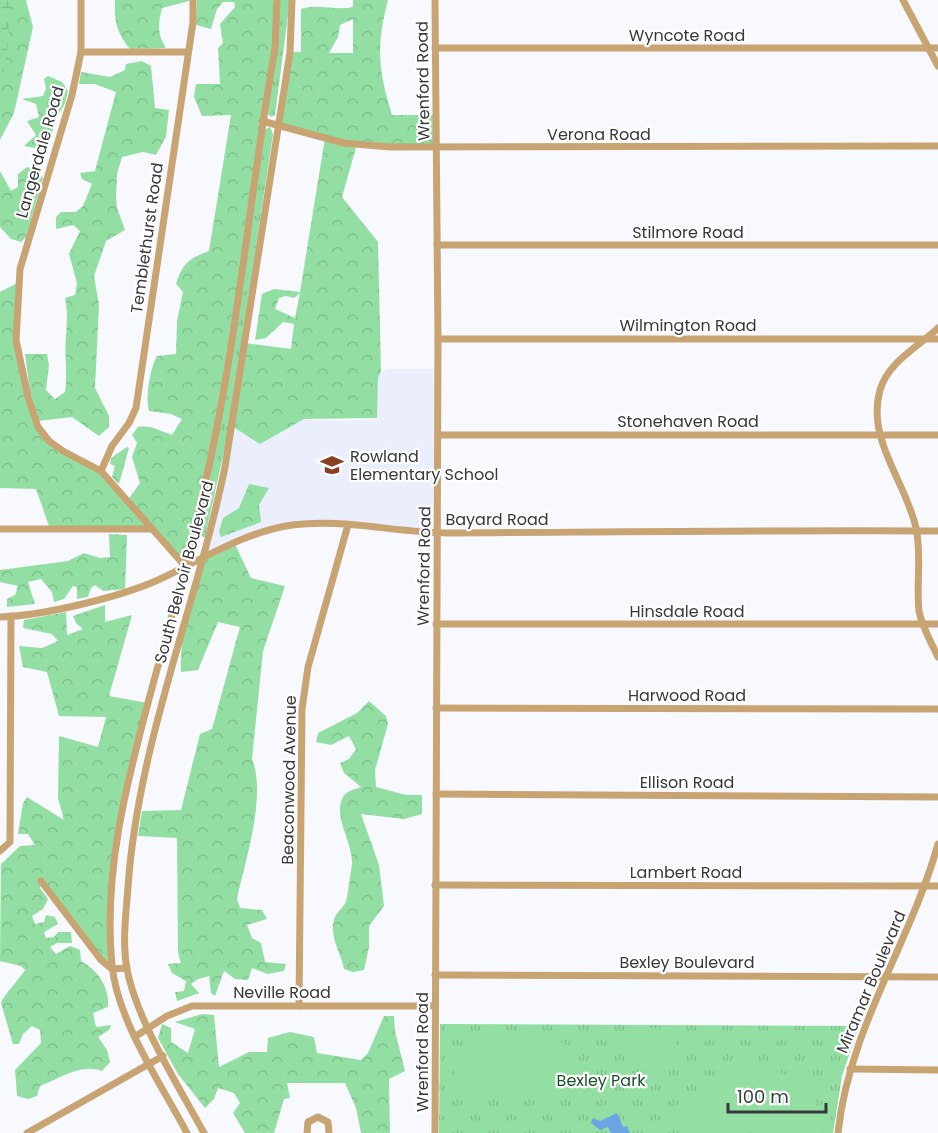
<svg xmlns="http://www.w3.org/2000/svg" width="938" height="1133" font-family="Poppins,sans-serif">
	<defs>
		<pattern id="grass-tufts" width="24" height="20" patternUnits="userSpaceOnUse" patternTransform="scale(1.5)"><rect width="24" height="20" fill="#93dfa3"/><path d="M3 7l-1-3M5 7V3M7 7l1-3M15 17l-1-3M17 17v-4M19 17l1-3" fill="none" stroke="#80c08d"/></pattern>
		<pattern id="forest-crowns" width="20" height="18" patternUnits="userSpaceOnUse" patternTransform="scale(1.5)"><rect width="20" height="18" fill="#93dfa3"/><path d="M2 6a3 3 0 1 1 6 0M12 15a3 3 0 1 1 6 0" fill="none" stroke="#80c08d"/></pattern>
		<pattern id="wetland-marsh" width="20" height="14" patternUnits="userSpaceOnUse" patternTransform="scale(1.5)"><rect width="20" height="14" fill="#93dfa3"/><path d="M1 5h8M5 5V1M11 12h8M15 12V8" fill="none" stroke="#80c08d"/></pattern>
	</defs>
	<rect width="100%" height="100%" fill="#f8f9fe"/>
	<!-- built -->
	<polygon fill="#eaeefd" points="389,369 438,369 438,533 318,523 263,532 202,559 232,426 260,444 304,419 343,421 377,419 378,374"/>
	<!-- grass -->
	<g fill="url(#grass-tufts)">
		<polygon points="280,0 290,0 275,115 271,117 267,113"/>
		<polygon points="270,127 273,134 227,438 205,537 197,536 219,428 264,130"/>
		<polygon points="440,1024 859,1026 842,1076 833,1133 439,1133"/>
	</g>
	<!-- forest -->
	<g fill="url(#forest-crowns)" fill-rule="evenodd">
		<polygon points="0,0 26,0 33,27 14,113 0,140"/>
		<path d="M115 0H189V1L162 8C158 23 157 34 166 48L130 49C117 33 114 21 115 0Z"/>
		<path d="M197 0H277L278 13 222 392 185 566 151 529H50L36 489 0 488V292L19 282 16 340 38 427 49 441 101 471 128 500 140 483 132 457 137 443 132 435 138 427C152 425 160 431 172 435L182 419 171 414 149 411C145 397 150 368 157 356L176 354 177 321 183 292 176 284C183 263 188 259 209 251L231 115 202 116 194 97 196 84H220L218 48 223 43 220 24 235 7 234 2H223L217 9 211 29 196 25Z"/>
		<path d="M353 0H388C376 46 378 70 392 115H436L437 147 357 144 342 197 378 242 381 371 378 378 377 418 304 419 260 444 232 426 244 343 291 349 294 324 283 322 266 338 255 340 262 294 274 289 300 292 325 138 278 126 290 52H301V9C317 3 335 11 353 7ZM353 19V53H329L338 37 340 25ZM300 293 295 318 275 309 279 298 286 296 294 298Z"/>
		<path d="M142 61 151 66 155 108 169 110 166 137 156 155 143 152 122 157 117 174 116 197 117 208 125 230 106 241 94 276 99 305 95 388 109 416V427L99 436 72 417 39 421 30 392 25 354H47L49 365 46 390 55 399 65 392C68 372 64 355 66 336 67 321 68 313 65 298L75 295 77 283 69 254 80 231 73 225 56 229V217L61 212H76L83 206 92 184 82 179 80 173 95 171 116 92 95 84H79L81 72 110 77 125 70 126 64Z"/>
		<polygon points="48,76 62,82 68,91 65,103 55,121 49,144 35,148 24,146 36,135 27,121 39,117 36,104 22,99 43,96 46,88 44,79"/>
		<polygon points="27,167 36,170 43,178 26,237 21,242 11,239 0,227 0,171 11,191 18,187 18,174"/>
		<polygon points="127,447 129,448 119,484 112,477 115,466 110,464 111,458"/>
		<polygon points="249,484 269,488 259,505 261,522 221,537 219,532 223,518 239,508"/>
		<polygon points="109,534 127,535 125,589 103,591 95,585 91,588 88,597 77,599 77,587 73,586 64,599 54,602 52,592 41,579 28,582 35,604 7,607 7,599 15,595 18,586 0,582 0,570 68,561 84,553 100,558 110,557"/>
		<path d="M235 544 251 578 285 586 263 651 252 759C267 795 245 861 237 899L240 908 262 910 267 919 247 925 252 938 261 943 265 962 286 964 284 971 268 974 252 968 248 980 235 979 224 971 215 996 211 993 209 976 198 979 191 984 199 993 177 1001 175 992 184 991 186 981 172 973 168 964 181 963 178 953 177 838 138 836 142 811 181 810 200 734 212 729 240 627 218 622 198 670 181 672C179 633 192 595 202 559Z"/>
		<path d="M105 605V622L132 615 109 696 148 703 115 850 112 969 41 883 40 888 48 899 43 909 32 916 35 924 44 922 46 915 55 917 58 924 44 932 46 938 54 937 58 932H71L72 943H57L50 947 56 954 70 946 80 950 81 961C98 970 110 988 108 1007L93 1013 96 1027 111 1025 109 1030 98 1037 107 1050 110 1062 102 1071C82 1063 60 1078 40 1086L37 1096 28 1099 17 1096 15 1070 41 1043 40 1030 32 1026 23 1034 19 1044H13L1 1003C4 994 19 980 25 970L21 966 0 961 1 864 20 846 35 845 28 834H18L23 803 27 797 64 820 58 798 59 736 98 747 106 717 59 716 47 672 23 667 19 646 42 648 58 641 52 634 23 628 24 620 66 612 67 635 83 629 76 623 73 616Z"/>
		<path d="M369 701 386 716 388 724 375 770 376 787 406 795H422V814L404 819 361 814 379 865 384 906 369 926V947L364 970 353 972 344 969C341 953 332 942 333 926 334 913 340 912 346 902 347 900 352 865 352 862 352 842 334 818 342 799 346 790 354 790 361 787L344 773 340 763 349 759 356 749 349 736 331 745 316 742 318 733 357 713Z"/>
		<polygon points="202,1014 214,1015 219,1067 249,1052 267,1052 268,1038 290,1032 314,1037 317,1053 361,1060 368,1053 384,1016 394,1016 395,1031 405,1071 389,1079 390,1133 361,1133 356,1108 345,1083 287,1083 290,1098 284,1099 274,1133 245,1133 233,1113 240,1103 234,1093 218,1088 214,1099 205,1108 178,1074 158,1038 162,1024 171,1028 171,1042 188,1053 195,1029 175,1022"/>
	</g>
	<!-- wetland -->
	<polygon fill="url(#wetland-marsh)" points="0,0 12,0 6,60 0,87"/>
	<!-- garden -->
	<g fill="#93dfa3">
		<polygon points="631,1028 677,1029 677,1063 630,1063"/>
		<path d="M516 1033 517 1094 514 1098H450C450 1059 479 1033 516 1033Z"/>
		<path d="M525 1033C566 1033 587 1059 588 1098L528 1099 524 1095Z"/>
		<path d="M754 1069V1128L749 1133H685C685 1092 715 1068 754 1069Z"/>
		<path d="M756 1069C795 1069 821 1093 822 1133H760L755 1129Z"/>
	</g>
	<!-- water -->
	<polygon fill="#6ca5e5" points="617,1113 623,1127 627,1126 630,1133 611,1133 608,1127 600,1130 591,1123 593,1118 600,1121"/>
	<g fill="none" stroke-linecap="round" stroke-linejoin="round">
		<!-- minor -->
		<g stroke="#c8a473" stroke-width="7">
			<polyline points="81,0 81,52 72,95 20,269 16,340 28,397 38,427 49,441 63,451 101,471 185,566"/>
			<polyline points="903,0 938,66"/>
			<polyline points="435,48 938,48"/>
			<polyline points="81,52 188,52"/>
			<polyline points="262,121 344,143 390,147 938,146"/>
			<polyline points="437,245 938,245"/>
			<path d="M938 328C918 347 888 362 880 390 866 439 906 482 916 528 922 555 916 584 919 611 922 627 931 642 938 657"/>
			<polyline points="438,339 938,339"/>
			<polyline points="438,435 938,435"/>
			<polyline points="101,471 112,446 129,423 136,408 193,22 193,0"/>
			<polyline points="0,529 152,529"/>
			<path d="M0 617C42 616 120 597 158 580 199 561 241 534 286 526 340 517 395 533 449 533 612 532 775 530 938 531"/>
			<polyline points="436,624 938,624"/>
			<polyline points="436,708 938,709"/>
			<polyline points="436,794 938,797"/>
			<polyline points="0,851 10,842 11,616"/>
			<polyline points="41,881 101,960 112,969 127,968"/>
			<polyline points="435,885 938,886"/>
			<polyline points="435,975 938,977"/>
			<polyline points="299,1006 302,709 308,667 348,525"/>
			<polyline points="136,1036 167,1016 192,1006 435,1006"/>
			<polyline points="850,1069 938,1070"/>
			<polyline points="27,1133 163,1056"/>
			<path d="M187 1133C161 1084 117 1020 112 965 103 875 126 785 149 699 167 632 187 565 202 497 237 350 249 197 275 48L277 0"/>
			<path d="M204 1133C179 1087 136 1019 127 969 122 942 126 914 128 887 138 743 196 608 225 467L290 52 292 0"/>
			<polyline points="307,1133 308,1122 318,1117 328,1122 329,1133"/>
			<polyline points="435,1133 438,339 435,0"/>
			<path d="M838 1133C849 1028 910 944 938 844"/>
		</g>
	</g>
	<!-- icons -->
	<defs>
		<g id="school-bare" transform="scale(1.8)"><path d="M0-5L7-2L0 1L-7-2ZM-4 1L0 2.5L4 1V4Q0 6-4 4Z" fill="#884020" stroke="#fff" stroke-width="2.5" paint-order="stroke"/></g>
	</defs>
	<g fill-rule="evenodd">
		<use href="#school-bare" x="332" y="465"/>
	</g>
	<g text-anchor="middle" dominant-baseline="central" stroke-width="4.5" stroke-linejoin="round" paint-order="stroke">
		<!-- street labels -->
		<g font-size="16" fill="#38383b" stroke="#fff">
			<text x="687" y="35">Wyncote Road</text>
			<text transform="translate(423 81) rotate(-91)">Wrenford Road</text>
			<text x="599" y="134">Verona Road</text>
			<text transform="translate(40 152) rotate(-74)">Langerdale Road</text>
			<text x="688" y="232">Stilmore Road</text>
			<text transform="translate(147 238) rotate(-82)">Temblethurst Road</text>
			<text x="688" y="325">Wilmington Road</text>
			<text x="688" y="421">Stonehaven Road</text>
			<text x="497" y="519">Bayard Road</text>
			<text transform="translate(424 566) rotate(-89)">Wrenford Road</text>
			<text transform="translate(184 572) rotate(-75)">South Belvoir Boulevard</text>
			<text x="687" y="611">Hinsdale Road</text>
			<text x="687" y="695">Harwood Road</text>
			<text transform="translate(289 780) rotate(-89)">Beaconwood Avenue</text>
			<text x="687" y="782">Ellison Road</text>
			<text x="686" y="872">Lambert Road</text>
			<text x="687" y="962">Bexley Boulevard</text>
			<text transform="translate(871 982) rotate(-67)">Miramar Boulevard</text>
			<text x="282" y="992">Neville Road</text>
			<text transform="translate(422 1052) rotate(-90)">Wrenford Road</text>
		</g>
		<!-- poi labels -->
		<g font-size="16" fill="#38383b" stroke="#fff" text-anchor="start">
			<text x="350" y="456">Rowland<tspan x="350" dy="18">Elementary School</tspan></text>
		</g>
		<!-- park labels -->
		<g font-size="16" fill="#1a502a" stroke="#fff">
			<text x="601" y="1080">Bexley Park</text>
		</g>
	</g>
	<!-- scale -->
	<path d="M728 1103v9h98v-9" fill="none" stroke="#38383b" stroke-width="3"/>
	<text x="737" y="1103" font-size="18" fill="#38383b" stroke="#ffffff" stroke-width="4.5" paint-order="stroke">100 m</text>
</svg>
